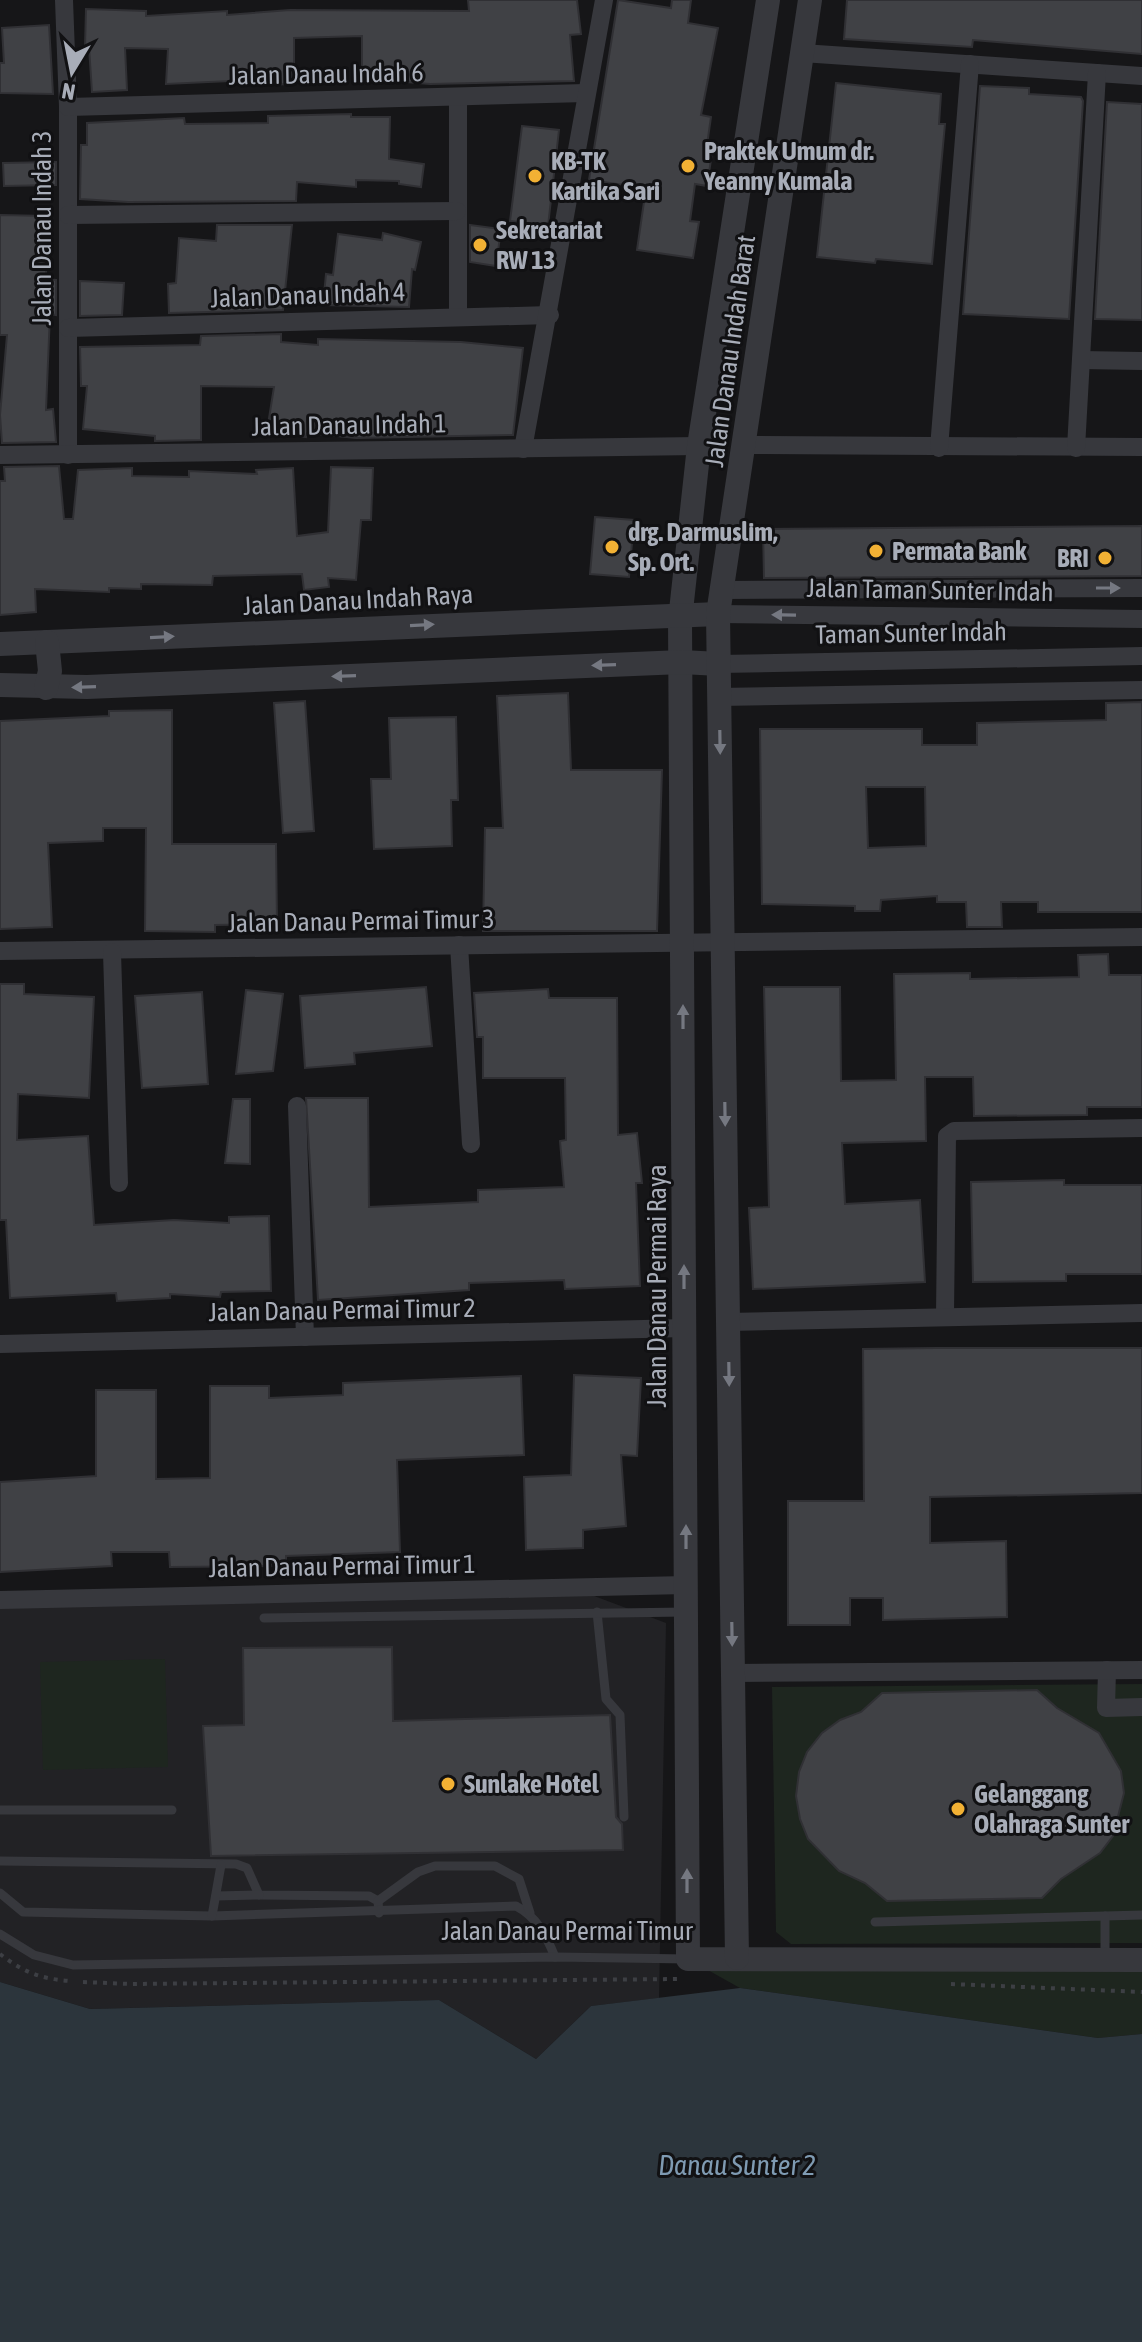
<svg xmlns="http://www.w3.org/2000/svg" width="1142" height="2342" font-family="'Asap Condensed',sans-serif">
	<rect width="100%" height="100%" fill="#161618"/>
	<!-- built -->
	<polygon fill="#222225" points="573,1588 666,1623 659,1998 591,2006 536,2059 439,2000 90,2009 0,1982 0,1597"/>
	<!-- green -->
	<g fill="#1e261f">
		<polygon points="165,1659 168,1767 43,1770 40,1662"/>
		<polygon points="1142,1684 1142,1943 791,1944 776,1932 772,1687"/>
		<polygon points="688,1959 1142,1964 1142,2034 1098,2038 740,1988"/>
	</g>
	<!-- water -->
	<polygon fill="#2c353c" points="0,1982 90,2009 439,2000 536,2059 591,2006 740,1988 1098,2038 1142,2034 1142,2342 0,2342"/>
	<!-- building -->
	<g fill="#404145" stroke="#303034" stroke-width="2" fill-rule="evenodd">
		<polygon points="468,0 577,0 581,34 570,35 574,81 430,84 407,82 408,74 362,73 362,36 294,38 294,84 252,85 252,80 166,84 168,49 125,48 127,90 92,92 89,47 85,47 86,9 146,11 146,16 227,11 227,15 290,10 469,11"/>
		<polygon points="618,0 671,8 672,0 691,0 688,23 718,28 701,115 711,117 706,152 712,153 707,186 695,184 690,221 699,222 693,258 637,250 646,188 589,180"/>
		<polygon points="847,0 1142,0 1142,54 973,40 972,47 844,39"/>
		<polygon points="49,25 53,94 0,93 0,63 4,63 2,28"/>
		<polygon points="836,83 941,94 939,124 945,124 932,264 876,259 875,263 817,257"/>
		<polygon points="980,86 1029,88 1029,94 1081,97 1083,101 1069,319 963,314"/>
		<polygon points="1107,102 1142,104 1142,320 1095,319"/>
		<polygon points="351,114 351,117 390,117 389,159 424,164 421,187 399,184 399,181 356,180 356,187 297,182 296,201 128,202 80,199 81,145 87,145 87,123 184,118 185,124 268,123 268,116"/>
		<polygon points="522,126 559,130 548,226 510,221"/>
		<polygon points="56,162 56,185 4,186 3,163"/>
		<polygon points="0,215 47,216 46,279 56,280 56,315 50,314 46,410 53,409 56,442 2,443 0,415 7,335 0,335"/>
		<polygon points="217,225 292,225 283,310 169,313 168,284 176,283 179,238 216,241"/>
		<polygon points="470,225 501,229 496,266 470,262"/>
		<polygon points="383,233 421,242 415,270 412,269 409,307 323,305 326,274 333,275 338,234 382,240"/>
		<polygon points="80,281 124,283 122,315 80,316"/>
		<polygon points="281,334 281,342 318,345 318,339 461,342 523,348 513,435 356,438 307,433 306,437 267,431 274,387 201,386 201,440 155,441 155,436 83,429 87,386 81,386 80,347 200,345 201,336"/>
		<polygon points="59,466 64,519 73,519 78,470 132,468 132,476 189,477 189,471 257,474 256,470 293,468 297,536 328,532 331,467 373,468 371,520 361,520 356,580 328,578 329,587 304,590 302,574 213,576 212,585 141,584 141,589 109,588 109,592 35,589 36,612 0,615 0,481 5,481 4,467"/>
		<polygon points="595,517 634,520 629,577 590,574"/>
		<polygon points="1142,526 1142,576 764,578 763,529"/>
		<polygon points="568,693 571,770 662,770 657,931 483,931 485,828 503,828 497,696"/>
		<polygon points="305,701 314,831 283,833 274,703"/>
		<path d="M1142 702V912H1038V902H1001L1002 927H967L966 902H937V896L881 900 880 911H855V906L762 904 760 729H922V745H977V723L1106 720V703ZM866 787H925L926 846 868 848Z"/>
		<polygon points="172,710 172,844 276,844 277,924 215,925 215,932 145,931 146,828 103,828 103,841 48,843 52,927 0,929 0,721 109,716 109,711"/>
		<polygon points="456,717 458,800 451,800 452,846 374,849 371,779 391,779 389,718"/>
		<polygon points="1108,954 1109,975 1142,975 1142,1107 1087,1107 1087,1115 974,1116 973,1077 925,1077 926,1141 842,1143 845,1204 920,1200 925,1282 753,1289 749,1208 769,1207 764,987 840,987 841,1081 896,1080 894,974 970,973 970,979 1079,977 1078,955"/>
		<polygon points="0,984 24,984 24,994 94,997 89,1098 18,1094 17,1140 88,1136 94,1225 174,1220 229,1223 229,1217 269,1216 271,1291 221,1292 220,1297 170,1294 170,1298 117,1301 116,1293 10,1298 6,1220 0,1220"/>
		<polygon points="426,987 432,1046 354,1053 355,1064 305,1068 300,996"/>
		<polygon points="548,989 549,998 617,998 618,1135 637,1133 642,1183 636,1183 640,1286 565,1289 564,1280 469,1283 469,1290 318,1300 306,1098 368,1098 369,1207 478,1202 478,1190 564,1187 560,1141 566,1140 565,1078 483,1078 483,1037 477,1037 474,993"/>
		<polygon points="246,990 283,994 273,1071 236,1074"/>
		<polygon points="202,992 208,1084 142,1088 135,996"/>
		<polygon points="233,1099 250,1099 250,1164 225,1163"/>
		<polygon points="1064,1180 1064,1185 1142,1185 1142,1274 1066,1274 1066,1281 973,1282 971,1182"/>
		<polygon points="935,1348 1142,1348 1142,1493 930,1497 930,1543 1006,1541 1007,1617 883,1620 883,1598 850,1598 850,1625 788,1625 788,1501 864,1501 863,1349"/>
		<polygon points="574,1375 641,1378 637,1456 621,1455 626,1526 583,1530 583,1548 526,1550 524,1477 571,1475"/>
		<polygon points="521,1376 524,1455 397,1460 400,1552 286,1556 286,1566 170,1567 169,1552 111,1552 112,1566 0,1572 0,1482 96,1476 96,1390 156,1390 156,1479 210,1478 210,1386 269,1386 269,1398 343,1395 343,1383"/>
		<polygon points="392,1647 393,1721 610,1715 616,1817 622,1824 623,1850 211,1856 203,1726 244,1725 243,1648"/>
		<polygon points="1037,1690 1057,1708 1099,1733 1121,1771 1124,1793 1113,1836 1100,1853 1061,1879 1042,1898 887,1901 865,1883 839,1871 808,1839 800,1819 796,1796 799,1772 807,1752 822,1733 840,1720 861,1712 882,1693"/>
	</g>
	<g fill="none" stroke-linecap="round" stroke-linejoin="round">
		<!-- path -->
		<g stroke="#3d3f44" stroke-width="4" stroke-dasharray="4 6" stroke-linecap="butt">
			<path d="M0 1954C23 1972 41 1979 70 1981"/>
			<polyline points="83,1982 131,1984 678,1979"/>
			<polyline points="951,1984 1142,1992"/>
		</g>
		<!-- service -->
		<g stroke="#37383d" stroke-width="9">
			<polyline points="597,1612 606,1699 620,1715 624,1817"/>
			<polyline points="264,1618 686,1612"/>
			<polyline points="0,1810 172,1810"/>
			<polyline points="0,1861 236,1864 247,1868 259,1895 369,1896 378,1901 379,1913"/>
			<path d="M0 1893 23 1912 212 1916 516 1906C537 1917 546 1935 555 1957"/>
			<polyline points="216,1896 259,1895"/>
			<polyline points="378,1901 418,1872 435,1866 495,1866 519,1879 530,1913"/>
			<polyline points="212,1916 221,1865"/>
			<polyline points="1105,1916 1142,1915"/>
			<polyline points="875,1922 1105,1916 1105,1958"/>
			<polyline points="0,1934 34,1955 73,1965 555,1957 688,1959"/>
		</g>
		<!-- minor -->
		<g stroke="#37383d" stroke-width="18">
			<polyline points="64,0 68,107 68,455"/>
			<polyline points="802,53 1142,76"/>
			<polyline points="458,97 458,317"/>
			<polyline points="68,107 586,93"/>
			<polyline points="68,215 457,211"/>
			<polyline points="68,328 550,315"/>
			<polyline points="1081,360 1142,361"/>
			<polyline points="745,445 1142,447"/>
			<polyline points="939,448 970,64"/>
			<polyline points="1076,448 1097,73"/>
			<polyline points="523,449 604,0"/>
			<polyline points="0,455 699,446"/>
			<polyline points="722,590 1142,588"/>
			<polyline points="718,614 1142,619"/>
			<polyline points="719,664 1142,656"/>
			<polyline points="719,697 1142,690"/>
			<polyline points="459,945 471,1144"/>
			<polyline points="0,951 1142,937"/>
			<polyline points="112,952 119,1183"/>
			<polyline points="297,1106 305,1337"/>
			<polyline points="945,1315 947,1136 954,1131 1142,1128"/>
			<polyline points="728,1322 1142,1313"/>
			<polyline points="0,1344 685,1328"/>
			<polyline points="0,1600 686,1585"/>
			<polyline points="1107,1670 1106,1708 1142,1707"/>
			<polyline points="733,1673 1142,1670"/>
		</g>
		<!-- tertiary -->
		<g stroke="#37383d" stroke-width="24">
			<polyline points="768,0 699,446 680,620 688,1959 1142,1960"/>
			<polyline points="0,644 718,614"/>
			<polyline points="0,685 87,687 682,662 719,664"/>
			<polyline points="46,688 50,671 47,642"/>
			<polyline points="737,1958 718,614 810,0"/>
		</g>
	</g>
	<!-- one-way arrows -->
	<defs><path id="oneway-solid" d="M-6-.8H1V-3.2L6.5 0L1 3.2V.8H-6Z" transform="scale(2)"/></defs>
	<g fill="#757881">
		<use href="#oneway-solid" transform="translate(1108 588)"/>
		<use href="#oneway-solid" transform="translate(784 615) rotate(-179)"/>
		<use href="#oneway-solid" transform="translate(422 625) rotate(-3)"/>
		<use href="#oneway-solid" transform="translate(162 637) rotate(-3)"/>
		<use href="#oneway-solid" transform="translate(604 665) rotate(178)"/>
		<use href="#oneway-solid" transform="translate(344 676) rotate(178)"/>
		<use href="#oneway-solid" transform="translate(84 687) rotate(178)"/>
		<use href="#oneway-solid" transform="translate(720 742) rotate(89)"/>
		<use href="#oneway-solid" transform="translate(683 1017) rotate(-90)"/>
		<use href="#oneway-solid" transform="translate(725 1114) rotate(89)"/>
		<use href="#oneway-solid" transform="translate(684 1277) rotate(-90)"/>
		<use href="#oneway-solid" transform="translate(729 1374) rotate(89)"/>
		<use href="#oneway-solid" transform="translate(686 1537) rotate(-90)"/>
		<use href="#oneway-solid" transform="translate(732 1634) rotate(89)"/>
		<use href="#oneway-solid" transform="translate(687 1881) rotate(-90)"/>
	</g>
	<!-- markers -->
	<g fill="#f2b134" stroke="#111113" stroke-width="3">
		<circle cx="688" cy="166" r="8"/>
		<circle cx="535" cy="176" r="8"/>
		<circle cx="480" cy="245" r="8"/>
		<circle cx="612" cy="547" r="8"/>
		<circle cx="876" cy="551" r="8"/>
		<circle cx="1105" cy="558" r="8"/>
		<circle cx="448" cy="1784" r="8"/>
		<circle cx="958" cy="1809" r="8"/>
	</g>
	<g text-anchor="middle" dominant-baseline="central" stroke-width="6" stroke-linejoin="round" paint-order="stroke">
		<!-- street labels -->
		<g font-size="26" fill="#a8adb8" stroke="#111113">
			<text transform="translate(326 74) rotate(-1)">Jalan Danau Indah 6</text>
			<text transform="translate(42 228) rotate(-90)">Jalan Danau Indah 3</text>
			<text transform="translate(308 295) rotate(-2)">Jalan Danau Indah 4</text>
			<text transform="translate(730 351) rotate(-82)">Jalan Danau Indah Barat</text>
			<text transform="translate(349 425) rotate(-1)">Jalan Danau Indah 1</text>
			<text transform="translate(930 590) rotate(1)">Jalan Taman Sunter Indah</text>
			<text transform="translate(358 600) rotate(-3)">Jalan Danau Indah Raya</text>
			<text transform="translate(911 633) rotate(-1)">Taman Sunter Indah</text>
			<text transform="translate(361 921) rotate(-1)">Jalan Danau Permai Timur 3</text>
			<text transform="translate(657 1286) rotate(-90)">Jalan Danau Permai Raya</text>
			<text transform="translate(342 1310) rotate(-1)">Jalan Danau Permai Timur 2</text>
			<text transform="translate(342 1566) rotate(-1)">Jalan Danau Permai Timur 1</text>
			<text x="567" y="1931">Jalan Danau Permai Timur</text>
		</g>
		<!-- poi labels -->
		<g font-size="26" font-weight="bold" fill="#a8adb8" stroke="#111113" text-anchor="start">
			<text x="704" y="151">Praktek Umum dr.<tspan x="704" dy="30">Yeanny Kumala</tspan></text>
			<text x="551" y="161">KB-TK<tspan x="551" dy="30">Kartika Sari</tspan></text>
			<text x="496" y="230">Sekretariat<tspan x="496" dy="30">RW 13</tspan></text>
			<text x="628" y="532">drg. Darmuslim,<tspan x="628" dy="30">Sp. Ort.</tspan></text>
			<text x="892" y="551">Permata Bank</text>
			<text x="1089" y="558" text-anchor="end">BRI</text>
			<text x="464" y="1784">Sunlake Hotel</text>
			<text x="974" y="1794">Gelanggang<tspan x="974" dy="30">Olahraga Sunter</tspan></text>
		</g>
		<!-- water labels -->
		<g font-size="28" font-style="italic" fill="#7f9bb3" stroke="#111113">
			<text x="737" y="2165">Danau Sunter 2</text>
		</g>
	</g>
	<!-- north arrow -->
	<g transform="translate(72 72) rotate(190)" stroke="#111113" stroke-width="6" paint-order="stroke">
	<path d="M0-6L14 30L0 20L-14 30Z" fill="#a8adb8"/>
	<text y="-12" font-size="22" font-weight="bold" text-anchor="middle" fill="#a8adb8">N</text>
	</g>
</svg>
